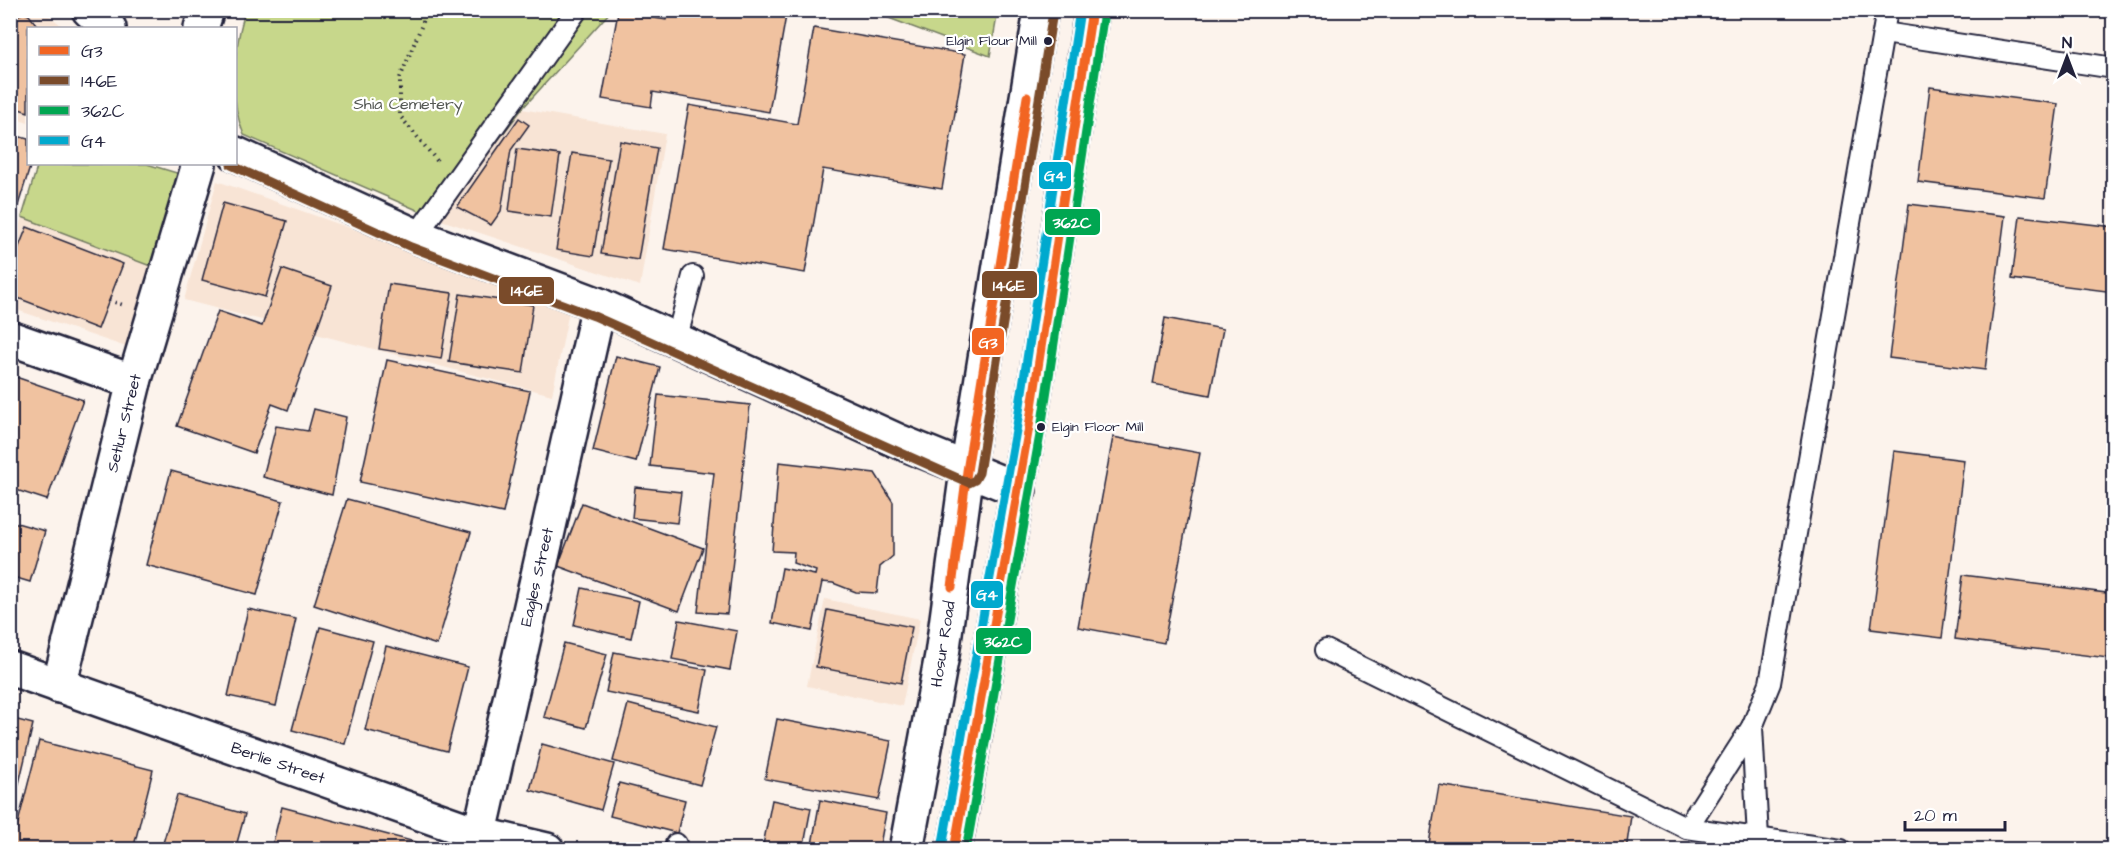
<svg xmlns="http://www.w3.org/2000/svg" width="2124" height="860" font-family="'Architects Daughter',sans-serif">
	<rect width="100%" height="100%" fill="#fcf3ec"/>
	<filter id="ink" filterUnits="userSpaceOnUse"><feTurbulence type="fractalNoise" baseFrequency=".0167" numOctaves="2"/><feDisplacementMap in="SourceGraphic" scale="12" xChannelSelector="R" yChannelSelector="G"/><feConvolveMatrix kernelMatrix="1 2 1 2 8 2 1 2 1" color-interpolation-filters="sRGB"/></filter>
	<g filter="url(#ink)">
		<!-- built -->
		<g fill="#f8e4d5">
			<polygon points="11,11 43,11 65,28 28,28 28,123 11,117"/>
			<polygon points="522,109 665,134 640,286 438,219"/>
			<polygon points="217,181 570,306 552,395 184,300"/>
			<polygon points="22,217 153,267 129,348 11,308 11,250"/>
			<polygon points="825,599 920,619 902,706 807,686"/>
		</g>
		<!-- green -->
		<g fill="#c7d78b" stroke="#747c63" stroke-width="1.5">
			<path d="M245 11H611L522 109 438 219 244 135C228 97 234 50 245 11Z"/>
			<polygon points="870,11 998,11 990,56"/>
			<polygon points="38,164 147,164 180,174 153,267 22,217"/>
		</g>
		<!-- building -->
		<g fill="#f0c2a0" stroke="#22223b" stroke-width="1.5">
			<polygon points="668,10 787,10 769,112 653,92 651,107 602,99 618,12 666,20"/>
			<polygon points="24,13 29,15 39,28 28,28 28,112 10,106 10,18"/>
			<polygon points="814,28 965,54 942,189 823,169 805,273 664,249 689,105 797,124"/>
			<polygon points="1930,87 2058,104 2045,198 1918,182"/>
			<polygon points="519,118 529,125 511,150 501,211 491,225 457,207"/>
			<polygon points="10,134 28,139 28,164 31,164 10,231"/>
			<polygon points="620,141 657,148 638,260 601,254"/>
			<polygon points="517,149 560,155 551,217 509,211"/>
			<polygon points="572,153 609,159 593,256 556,250"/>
			<polygon points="223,203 287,221 265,297 202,280"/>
			<polygon points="1909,204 2005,216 1985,370 1889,358"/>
			<polygon points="2020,216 2114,227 2114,292 2012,279"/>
			<polygon points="27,227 123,264 98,329 10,295 10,269"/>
			<polygon points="282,269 332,286 288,410 272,404 254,453 177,426 218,311 262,326"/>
			<polygon points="389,284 452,293 441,359 379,349"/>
			<polygon points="460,294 533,305 523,373 449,362"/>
			<polygon points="1165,318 1223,329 1210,395 1153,384"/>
			<polygon points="616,356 660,367 636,462 593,451"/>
			<polygon points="387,360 530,391 503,513 360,482"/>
			<polygon points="10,375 83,400 47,500 10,488"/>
			<polygon points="658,395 750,405 727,614 698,612 714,473 650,466"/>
			<polygon points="314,409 346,417 332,495 263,477 276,426 308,431"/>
			<polygon points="1113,437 1200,453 1164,643 1078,627"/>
			<polygon points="1894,451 1964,460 1942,638 1871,629"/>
			<polygon points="779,462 875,473 893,502 893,556 880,567 877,593 856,592 833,583 822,582 812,631 772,623 782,568 815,575 816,571 793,563 794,552 772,551"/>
			<polygon points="171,471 283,501 257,595 146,565"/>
			<polygon points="635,487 681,492 677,523 632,518"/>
			<polygon points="347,499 471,532 437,645 314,605"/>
			<polygon points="582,503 703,548 679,611 558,566"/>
			<polygon points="10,521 45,531 30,582 10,576"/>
			<polygon points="1963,575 2114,594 2108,658 1955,639"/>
			<polygon points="582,588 639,601 631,638 574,625"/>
			<polygon points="248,609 296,619 276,706 228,696"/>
			<polygon points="827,610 912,627 901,683 816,667"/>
			<polygon points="679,620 737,631 730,670 672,659"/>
			<polygon points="320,627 373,641 345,744 292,730"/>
			<polygon points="564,643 607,654 586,728 544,717"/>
			<polygon points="386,646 468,667 447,751 365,730"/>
			<polygon points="614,652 707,670 699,711 606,692"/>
			<polygon points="628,704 716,727 700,785 613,761"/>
			<polygon points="10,718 33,724 17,792 10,790"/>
			<polygon points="777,719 891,741 879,800 765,779"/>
			<polygon points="39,741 153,770 133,850 11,850"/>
			<polygon points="542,744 614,764 601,810 530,790"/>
			<polygon points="619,783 685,800 677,833 610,816"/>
			<polygon points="1439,785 1631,816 1626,850 1428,850"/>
			<polygon points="177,795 245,814 235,850 161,850"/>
			<polygon points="772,800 811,808 803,850 762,850"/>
			<polygon points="820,800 886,813 879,850 811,850"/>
			<polygon points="282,807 419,843 417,850 271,850"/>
		</g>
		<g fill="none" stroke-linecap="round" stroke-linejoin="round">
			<!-- lane casing -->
			<g stroke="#22223b" stroke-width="24">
				<g id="lane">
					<polyline points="1884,33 2114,68"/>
					<polyline points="416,236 577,10"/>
					<polyline points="676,341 693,276"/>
					<polyline points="1326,650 1687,828 1841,850"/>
					<polyline points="1687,828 1752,727"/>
					<polyline points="1758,838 1752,727 1770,683 1887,10"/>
					<polyline points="675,850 676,844"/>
				</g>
			</g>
			<!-- street casing -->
			<g stroke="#22223b" stroke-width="38">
				<g id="street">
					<polyline points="201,28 207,10"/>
					<polyline points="10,338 134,382"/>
					<polyline points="10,668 479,834 547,850"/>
					<polyline points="59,686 134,382 199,164"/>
					<polyline points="476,850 599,305"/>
				</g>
			</g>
			<!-- secondary casing -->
			<g stroke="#22223b" stroke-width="38">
				<g id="secondary">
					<polyline points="89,10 109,28"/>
					<polyline points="236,154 416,236 599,305 898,441 1019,490"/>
				</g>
			</g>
			<!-- primary casing -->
			<g stroke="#22223b" stroke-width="38">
				<g id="primary">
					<polyline points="906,850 942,655 967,471 1041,10"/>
					<polyline points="954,850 1029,427 1092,10"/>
				</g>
			</g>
			<!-- path -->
			<g stroke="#22223b" stroke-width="4" stroke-dasharray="1.5 4.5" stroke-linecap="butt">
				<polyline points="428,10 400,78 400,116 438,162"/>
				<polyline points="109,300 123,305"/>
			</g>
			<!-- lane -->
			<use href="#lane" stroke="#fff" stroke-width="20"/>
			<!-- street -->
			<use href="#street" stroke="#fff" stroke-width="33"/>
			<!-- secondary -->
			<use href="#secondary" stroke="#fff" stroke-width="33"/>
			<!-- primary -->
			<use href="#primary" stroke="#fff" stroke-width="33"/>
			<!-- bus-1 casing -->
			<g stroke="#fff" stroke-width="14">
				<g id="bus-1">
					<polyline points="952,587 967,471 1027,97"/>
					<polyline points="954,850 1029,427 1092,10"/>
				</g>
			</g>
			<!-- bus-2 casing -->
			<g stroke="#fff" stroke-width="14">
				<polyline id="bus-2" points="231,165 411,247 594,316 969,483 975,480 979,473 1053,12"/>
			</g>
			<!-- bus-3 casing -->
			<g stroke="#fff" stroke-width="14">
				<polyline id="bus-3" points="966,850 1041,429 1104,12"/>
			</g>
			<!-- bus-4 casing -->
			<g stroke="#fff" stroke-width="14">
				<polyline id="bus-4" points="942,848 1017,425 1080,10"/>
			</g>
			<!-- bus-1 -->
			<use href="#bus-1" stroke="#f26522" stroke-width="9"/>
			<!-- bus-2 -->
			<use href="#bus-2" stroke="#7a4b2a" stroke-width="9"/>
			<!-- bus-3 -->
			<use href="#bus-3" stroke="#00a651" stroke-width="9"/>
			<!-- bus-4 -->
			<use href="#bus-4" stroke="#00a9ce" stroke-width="9"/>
		</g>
	</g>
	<!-- markers -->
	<g fill="#22223b" stroke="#fff" stroke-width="2">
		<circle cx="1048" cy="41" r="5"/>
		<circle cx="1041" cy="427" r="5"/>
	</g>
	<g text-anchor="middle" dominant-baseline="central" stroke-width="4.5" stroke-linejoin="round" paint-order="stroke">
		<!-- bus labels -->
		<g font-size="14" fill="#22223b" stroke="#fff" text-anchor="end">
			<text x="1037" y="41">Elgin Flour Mill</text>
			<text x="1052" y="427" text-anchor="start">Elgin Floor Mill</text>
		</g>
		<!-- park labels -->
		<g font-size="16" fill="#545853" stroke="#fff">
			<text x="408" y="104">Shia Cemetery</text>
		</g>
		<!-- street labels -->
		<g font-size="16" fill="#22223b" stroke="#fff">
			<text transform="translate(124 423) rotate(-76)">Setlur Street</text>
			<text transform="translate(537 577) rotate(-77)">Eagles Street</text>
			<text transform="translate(943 644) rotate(-81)">Hosur Road</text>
			<text transform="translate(278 763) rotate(19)">Berlie Street</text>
		</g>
	</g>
	<g stroke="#fff" stroke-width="2">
		<rect x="1038" y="161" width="34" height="29" rx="6" fill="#00a9ce"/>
		<rect x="1044" y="208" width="57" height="28" rx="6" fill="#00a651"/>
		<rect x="981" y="270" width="57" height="29" rx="6" fill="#7a4b2a"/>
		<rect x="498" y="276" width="57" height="29" rx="6" fill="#7a4b2a"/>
		<rect x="971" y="327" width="34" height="29" rx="6" fill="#f26522"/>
		<rect x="970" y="580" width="34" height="29" rx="6" fill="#00a9ce"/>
		<rect x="975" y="627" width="57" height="28" rx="6" fill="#00a651"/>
	</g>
	<g font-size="16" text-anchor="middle" font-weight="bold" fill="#fff">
		<text x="1055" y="181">G4</text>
		<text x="1072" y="228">362C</text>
		<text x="1009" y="291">146E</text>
		<text x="527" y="296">146E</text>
		<text x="988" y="348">G3</text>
		<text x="987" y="600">G4</text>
		<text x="1003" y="647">362C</text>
	</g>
	<!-- margin -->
	<rect width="2124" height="860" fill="none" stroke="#fff" stroke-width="36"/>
	<rect x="18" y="18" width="2088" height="824" fill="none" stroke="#22223b" stroke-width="2" filter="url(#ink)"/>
	<!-- legend -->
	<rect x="27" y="27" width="210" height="138" fill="#ffffff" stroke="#a7a7b1" stroke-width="1.5"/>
	<rect x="39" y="46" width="30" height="9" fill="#f26522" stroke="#a7a7b1" stroke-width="1.5"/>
	<text x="81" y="57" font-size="18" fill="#22223b">G3</text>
	<rect x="39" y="76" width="30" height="9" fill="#7a4b2a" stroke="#a7a7b1" stroke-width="1.5"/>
	<text x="81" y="87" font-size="18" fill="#22223b">146E</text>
	<rect x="39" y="106" width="30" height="9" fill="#00a651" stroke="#a7a7b1" stroke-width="1.5"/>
	<text x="81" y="117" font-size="18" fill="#22223b">362C</text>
	<rect x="39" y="136" width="30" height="9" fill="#00a9ce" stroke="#a7a7b1" stroke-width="1.5"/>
	<text x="81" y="147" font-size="18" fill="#22223b">G4</text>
	<!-- north arrow -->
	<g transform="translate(2067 57)" stroke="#ffffff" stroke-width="4.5" paint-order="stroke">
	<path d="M0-4.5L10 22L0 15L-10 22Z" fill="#22223b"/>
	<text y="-9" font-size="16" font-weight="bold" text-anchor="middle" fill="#22223b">N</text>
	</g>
	<!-- scale -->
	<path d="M1905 821v9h100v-9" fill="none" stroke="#22223b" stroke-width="3"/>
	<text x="1914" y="821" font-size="18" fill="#22223b" stroke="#ffffff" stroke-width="4.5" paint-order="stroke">20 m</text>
</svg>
